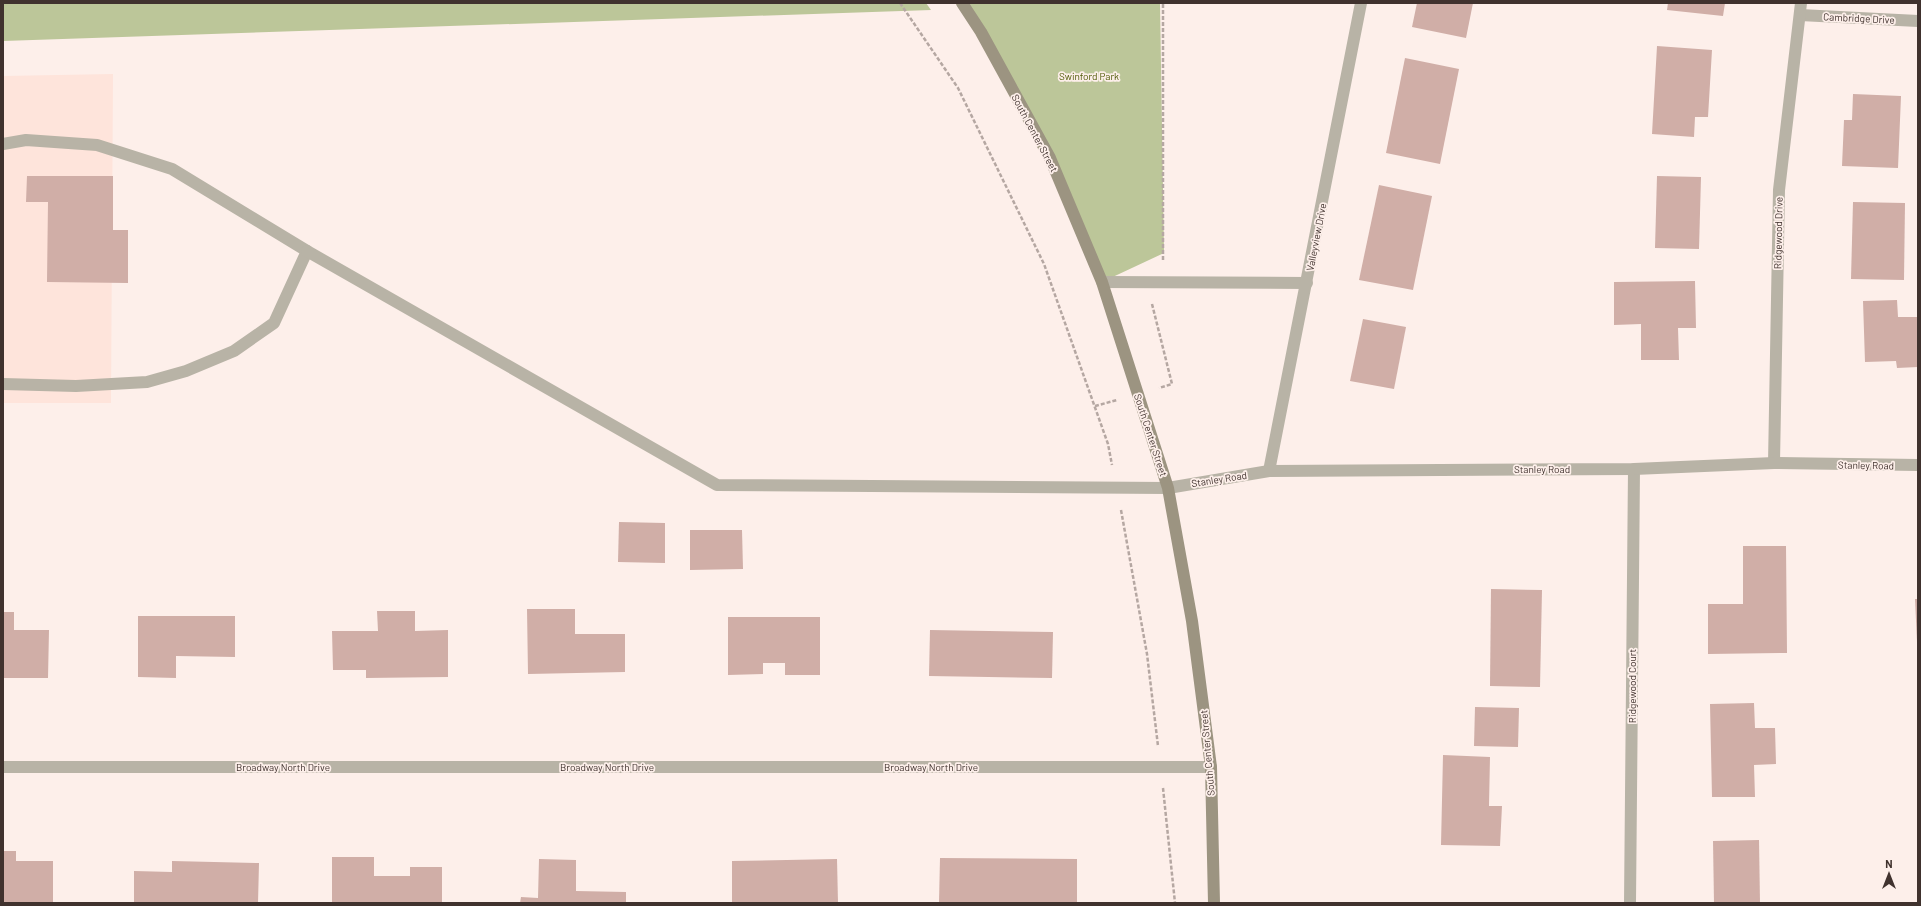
<svg xmlns="http://www.w3.org/2000/svg" width="1921" height="906" font-family="Barlow,sans-serif">
	<rect width="100%" height="100%" fill="#fdefea"/>
	<!-- built -->
	<polygon fill="#fee4db" points="113,74 111,403 3,403 3,76"/>
	<!-- green -->
	<g fill="#bcc699">
		<polygon points="3,3 926,3 931,10 3,41"/>
		<polygon points="962,3 1160,3 1164,253 1102,282 1050,158"/>
	</g>
	<!-- building -->
	<g fill="#d0aea7">
		<polygon points="1417,3 1473,3 1466,38 1412,27"/>
		<polygon points="1668,3 1725,3 1723,16 1667,10"/>
		<polygon points="1657,46 1712,50 1708,117 1695,117 1694,137 1652,134"/>
		<polygon points="1405,58 1459,69 1440,164 1386,153"/>
		<polygon points="1853,94 1901,96 1898,168 1842,166 1844,120 1852,120"/>
		<polygon points="27,176 113,176 113,230 128,230 128,283 47,282 48,202 26,202"/>
		<polygon points="1657,176 1701,177 1699,249 1655,248"/>
		<polygon points="1379,185 1432,196 1413,290 1359,280"/>
		<polygon points="1853,202 1905,203 1904,280 1851,279"/>
		<polygon points="1695,281 1696,328 1678,328 1679,360 1641,360 1641,324 1614,325 1614,282"/>
		<polygon points="1897,300 1898,317 1918,317 1918,367 1897,368 1896,361 1865,362 1863,301"/>
		<polygon points="1363,319 1406,327 1394,389 1350,381"/>
		<polygon points="619,522 665,523 665,563 618,562"/>
		<polygon points="690,530 742,530 743,569 690,570"/>
		<polygon points="1743,546 1786,546 1787,653 1708,654 1708,604 1743,604"/>
		<polygon points="1491,589 1542,590 1540,687 1490,686"/>
		<polygon points="1915,599 1918,599 1918,642 1917,642"/>
		<polygon points="527,609 575,609 575,634 625,634 625,672 528,674"/>
		<polygon points="377,611 415,611 415,631 448,630 448,677 366,678 366,670 333,670 332,631 378,631"/>
		<polygon points="3,612 14,612 14,630 49,630 48,678 3,678"/>
		<polygon points="138,616 235,616 235,657 176,656 176,678 138,677"/>
		<polygon points="728,617 820,617 820,675 785,675 785,663 763,663 763,674 728,675"/>
		<polygon points="930,630 1053,632 1052,678 929,676"/>
		<polygon points="1754,703 1755,728 1775,728 1776,764 1754,765 1755,797 1712,797 1710,704"/>
		<polygon points="1475,707 1519,708 1518,747 1474,746"/>
		<polygon points="1443,755 1490,757 1489,806 1502,806 1500,846 1441,845"/>
		<polygon points="1759,840 1760,903 1714,903 1713,841"/>
		<polygon points="3,851 16,851 16,861 53,861 53,903 3,903"/>
		<polygon points="332,857 374,857 374,876 410,876 410,867 442,867 442,903 332,903"/>
		<polygon points="940,858 1077,859 1077,903 939,903"/>
		<polygon points="539,859 576,860 576,891 626,892 626,903 520,903 521,897 538,898"/>
		<polygon points="837,859 838,903 732,903 732,861"/>
		<polygon points="172,861 259,863 258,903 134,903 134,871 172,872"/>
	</g>
	<g fill="none" stroke-linecap="round" stroke-linejoin="round">
		<!-- path -->
		<g stroke="#b5a7a2" stroke-width="2.5" stroke-dasharray="4 2" stroke-linecap="butt">
			<polyline points="900,3 958,88 1044,264 1108,444 1112,465"/>
			<polyline points="1163,260 1163,3"/>
			<polyline points="1152,304 1172,384 1159,388"/>
			<polyline points="1095,406 1117,400"/>
			<polyline points="1121,510 1147,654 1158,746"/>
			<polyline points="1163,788 1175,903"/>
		</g>
		<!-- service -->
		<g stroke="#b8b3a6" stroke-width="12">
			<polyline points="3,144 26,140 97,145 172,169 307,251 274,323 234,351 186,371 147,382 76,386 3,384"/>
			<polyline points="307,251 717,485 1168,488"/>
		</g>
		<!-- minor -->
		<g stroke="#b8b3a6" stroke-width="12">
			<polyline points="1800,15 1918,21"/>
			<polyline points="1102,282 1307,283"/>
			<polyline points="1774,463 1779,190 1801,3"/>
			<polyline points="1269,471 1361,3"/>
			<polyline points="3,767 1211,767"/>
			<polyline points="1630,903 1634,469"/>
		</g>
		<!-- tertiary -->
		<polyline stroke="#b8b3a6" stroke-width="12" points="1168,488 1269,471 1634,469 1774,463 1918,465"/>
		<!-- secondary -->
		<polyline stroke="#9c9481" stroke-width="12" points="962,3 981,32 1050,158 1102,282 1168,488 1192,621 1211,767 1214,903"/>
	</g>
	<g text-anchor="middle" dominant-baseline="central" stroke-width="3.5" stroke-linejoin="round" paint-order="stroke">
		<!-- street labels -->
		<g font-size="10" fill="#40322e" stroke="#fdefea">
			<text transform="translate(1859 18) rotate(3)">Cambridge Drive</text>
			<text transform="translate(1035 133) rotate(62)">South Center Street</text>
			<text transform="translate(1778 233) rotate(-89)">Ridgewood Drive</text>
			<text transform="translate(1316 237) rotate(-79)">Valleyview Drive</text>
			<text transform="translate(1151 435) rotate(72)">South Center Street</text>
			<text transform="translate(1866 465) rotate(1)">Stanley Road</text>
			<text x="1542" y="469">Stanley Road</text>
			<text transform="translate(1219 479) rotate(-9)">Stanley Road</text>
			<text transform="translate(1632 686) rotate(-90)">Ridgewood Court</text>
			<text transform="translate(1207 753) rotate(-95)">South Center Street</text>
			<text x="283" y="767">Broadway North Drive</text>
			<text x="607" y="767">Broadway North Drive</text>
			<text x="931" y="767">Broadway North Drive</text>
		</g>
		<!-- park labels -->
		<g font-size="10" fill="#4f5a07" stroke="#fdefea">
			<text x="1089" y="76">Swinford Park</text>
		</g>
	</g>
	<!-- border -->
	<rect width="1921" height="906" fill="none" stroke="#40322e" stroke-width="8"/>
	<!-- north arrow -->
	<g transform="translate(1889 874)" stroke="#fdefea" stroke-width="3" paint-order="stroke">
	<path d="M0-3L7 15L0 10L-7 15Z" fill="#40322e"/>
	<text y="-6" font-size="11" font-weight="bold" text-anchor="middle" fill="#40322e">N</text>
	</g>
</svg>
